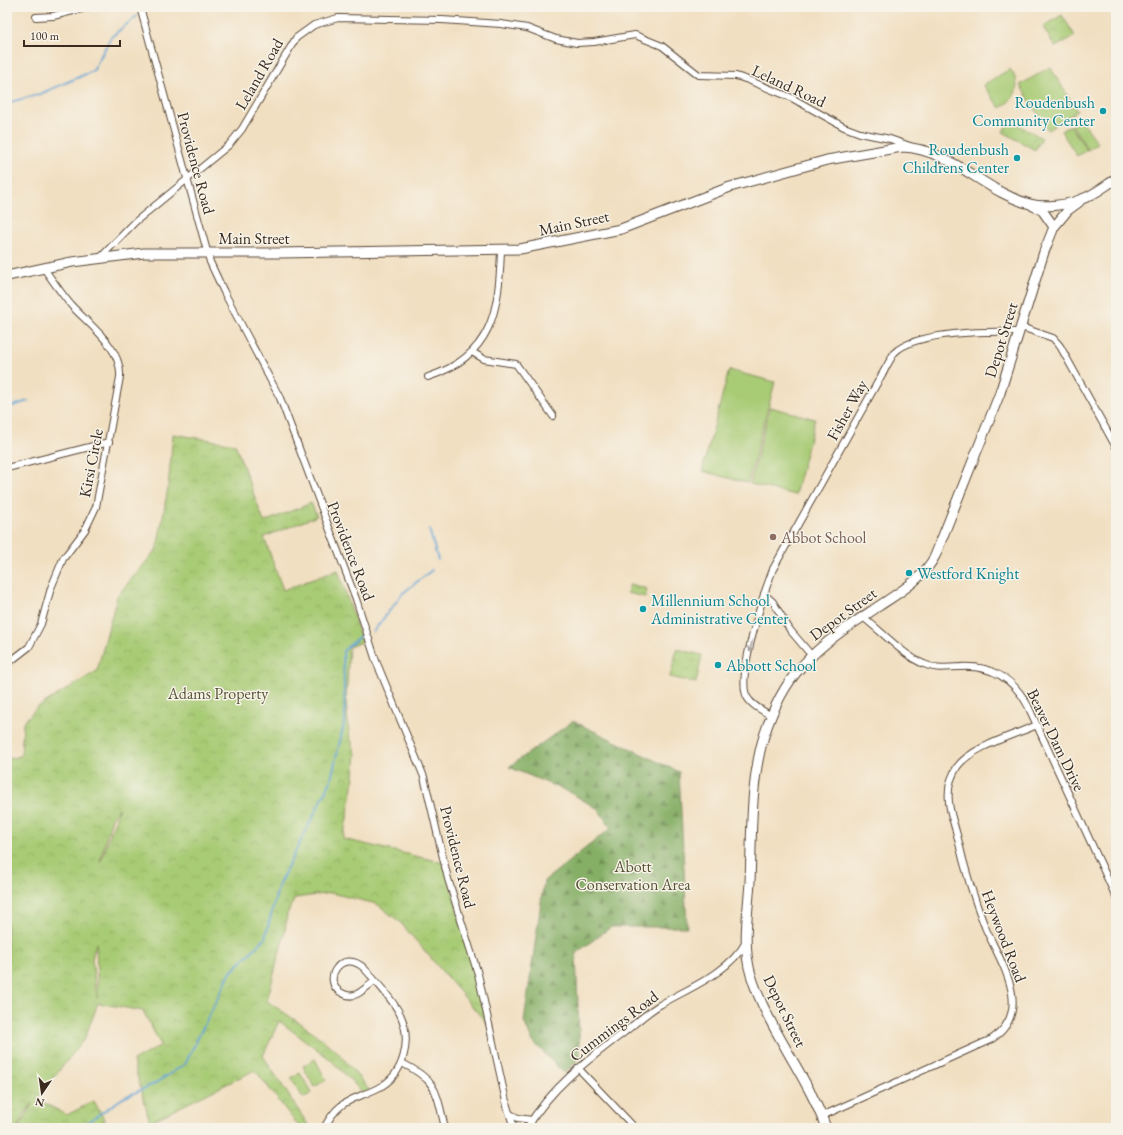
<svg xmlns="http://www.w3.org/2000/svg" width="1123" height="1135" font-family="'EB Garamond',serif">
	<defs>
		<pattern id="forest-firs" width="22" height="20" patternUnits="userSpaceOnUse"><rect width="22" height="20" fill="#86af66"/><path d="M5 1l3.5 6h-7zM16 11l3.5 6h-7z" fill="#6f8f53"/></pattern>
		<pattern id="park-crowns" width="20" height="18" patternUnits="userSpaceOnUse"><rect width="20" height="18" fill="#a8cb74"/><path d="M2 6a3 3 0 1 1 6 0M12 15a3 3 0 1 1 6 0" fill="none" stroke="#92ae64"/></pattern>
	</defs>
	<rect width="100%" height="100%" fill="#f7f3e8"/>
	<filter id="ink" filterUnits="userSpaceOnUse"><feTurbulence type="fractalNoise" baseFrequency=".025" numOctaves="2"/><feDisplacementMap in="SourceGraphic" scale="8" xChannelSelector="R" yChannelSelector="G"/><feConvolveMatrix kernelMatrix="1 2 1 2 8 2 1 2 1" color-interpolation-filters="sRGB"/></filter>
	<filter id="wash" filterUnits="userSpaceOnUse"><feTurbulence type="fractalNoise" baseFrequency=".012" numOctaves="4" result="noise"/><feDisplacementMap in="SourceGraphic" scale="16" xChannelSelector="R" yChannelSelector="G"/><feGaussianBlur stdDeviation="0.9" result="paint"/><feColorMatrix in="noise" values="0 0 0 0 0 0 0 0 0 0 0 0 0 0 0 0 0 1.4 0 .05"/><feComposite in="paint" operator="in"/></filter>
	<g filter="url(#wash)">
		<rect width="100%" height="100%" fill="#f1dfc1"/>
		<!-- forest -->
		<polygon fill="url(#forest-firs)" stroke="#606c42" points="573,721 679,772 687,927 611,927 576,953 580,1058 564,1073 532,1041 524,1021 544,881 611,828 598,809 569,792 509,767"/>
		<!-- park -->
		<g fill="url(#park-crowns)" stroke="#727a49" fill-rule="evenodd">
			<polygon points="1062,15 1075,36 1055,47 1043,27"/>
			<polygon points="1009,120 1042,138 1035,150 1003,132"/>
			<path d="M173 434 235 444 264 522 311 503 317 516 264 537 283 590 338 570 362 642 349 647 346 701 349 734 356 754 353 786 343 839 445 863 489 1026 400 922 377 904 331 893 295 898 287 914 285 931 267 1001 310 1030 338 1052 370 1091 363 1093 330 1059 279 1021 263 1056 310 1128H300L255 1070 150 1122 133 1061 161 1045 143 1011 98 1003 85 1038 37 1099 67 1115 94 1101 109 1128H18L33 1103 24 1114 17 1128H7V759L21 756 23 723 36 708 97 671 117 596 157 549 168 488ZM119 808 101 861H100L112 818ZM96 943 98 998H97L92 959Z"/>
			<polygon points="630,584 647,589 645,597 627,593"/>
			<polygon points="677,649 702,655 696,683 670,677"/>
		</g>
		<!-- pitch -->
		<g fill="#a8cb74" stroke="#727a49">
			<polygon points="1050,67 1077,111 1048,130 1020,85"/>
			<path d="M1010 69C1023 86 1016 98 1000 108L983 85Z"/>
			<polygon points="1081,119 1098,143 1088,150 1072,125"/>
			<polygon points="1070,125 1087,150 1077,156 1061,131"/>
			<polygon points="729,370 775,382 748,483 702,471"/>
			<polygon points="770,407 815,419 795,495 750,484"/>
			<polygon points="315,1059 326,1080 314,1087 303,1066"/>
			<polygon points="300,1073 312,1093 303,1098 291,1078"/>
		</g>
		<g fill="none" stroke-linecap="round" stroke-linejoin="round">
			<!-- stream -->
			<g stroke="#5da1d2" stroke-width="2">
				<polyline points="147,9 148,7"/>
				<polyline points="7,103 40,94 93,71 111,37 137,16"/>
				<polyline points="7,408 28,401"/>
				<polyline points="429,529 438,560"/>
				<polyline points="373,632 403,593 432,570"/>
				<polyline points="79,1128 123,1098 154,1084 185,1064 230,973 265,938 279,884 330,783 345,720 343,651 362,634"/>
			</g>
		</g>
	</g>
	<g filter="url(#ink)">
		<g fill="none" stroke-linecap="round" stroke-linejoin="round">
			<!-- street casing -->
			<g stroke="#564536" stroke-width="8">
				<g id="street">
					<polyline points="140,7 210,262 224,292 280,398 356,599 376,661 424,777 448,879 478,974 507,1106 514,1128"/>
					<polyline points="36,17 53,16 89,7"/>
					<polyline points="100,258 135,222 229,145 242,129 296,38 314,25 338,18 442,20 501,24 527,28 556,39 577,43 594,42 635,35 662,46 699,75 736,76 748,80 790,97 844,127 860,133 890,139 910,146"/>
					<polyline points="1021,327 1053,338 1060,346 1116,447"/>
					<polyline points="472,352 484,359 516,364 553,416"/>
					<path d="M428 377C493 356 499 310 501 250"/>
					<polyline points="7,468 109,442"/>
					<path d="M764 594C758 616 737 679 747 697 752 706 763 711 772 716"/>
					<path d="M863 617C880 630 905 657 924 664 936 670 948 667 960 667 991 665 1014 679 1028 706L1116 897"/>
					<path d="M812 656 790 630 773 602 764 594 773 569 894 353C915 331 990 331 1019 332"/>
					<path d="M7 664 29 647 41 624 51 588 63 559 85 530 96 507 120 377C122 347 89 325 71 305 61 293 52 280 43 267"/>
					<path d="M402 1063C438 1081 436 1091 445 1128"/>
					<polyline points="578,1068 635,1128"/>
					<polyline points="510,1114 518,1118 532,1120"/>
					<path d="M822 1116 992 1039C1035 1010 1000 962 985 927 973 897 964 866 957 835 953 820 947 805 949 790 949 782 953 774 957 767 971 747 1014 735 1037 725"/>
					<path d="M324 1128C340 1098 352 1101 378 1088 405 1075 412 1039 400 1014 391 997 376 982 364 968 341 947 320 982 342 993 347 996 353 996 357 994 363 991 369 985 375 981"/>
					<path d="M527 1128C550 1089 586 1061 622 1034 634 1025 645 1014 658 1006 688 988 728 974 746 942"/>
				</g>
			</g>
			<!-- secondary casing -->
			<g stroke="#564536" stroke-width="11">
				<g id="secondary">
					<polyline points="1054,227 1068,210 1079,202"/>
					<path d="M7 276 72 262 144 253H279L520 249 621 229 730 187 827 160 902 147C952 149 984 192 1030 204 1044 208 1068 205 1082 199 1094 195 1105 186 1116 179"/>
					<path d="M826 1128C807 1074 768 1030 751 975 742 946 748 912 750 882 752 834 750 782 764 736 772 711 784 685 802 666 823 642 852 624 879 606 900 592 923 579 935 556L1000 393 1044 252 1054 227 1042 210 1033 206"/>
				</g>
			</g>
			<!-- street -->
			<use href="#street" stroke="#fff" stroke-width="6"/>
			<!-- secondary -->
			<use href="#secondary" stroke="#fff" stroke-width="9"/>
		</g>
		<!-- one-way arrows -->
		<defs><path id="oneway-shaft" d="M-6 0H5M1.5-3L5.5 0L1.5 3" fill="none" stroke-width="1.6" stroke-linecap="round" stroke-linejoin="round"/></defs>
		<use stroke="#a79f9a" href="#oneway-shaft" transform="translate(751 646) rotate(104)"/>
	</g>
	<!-- markers -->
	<g fill="#0f9aa8" stroke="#f7f3e8" stroke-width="1.5">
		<circle cx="1103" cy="111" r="4"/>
		<circle cx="1017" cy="158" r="4"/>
		<circle cx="909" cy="573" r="4"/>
		<circle cx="643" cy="609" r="4"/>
		<circle cx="718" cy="665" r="4"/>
	</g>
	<circle fill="#8d6e63" stroke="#f7f3e8" stroke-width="1.5" cx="773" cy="537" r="4"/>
	<g text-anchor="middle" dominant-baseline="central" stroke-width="3" stroke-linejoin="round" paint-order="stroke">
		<!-- street labels -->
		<g font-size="16" fill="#3b2a1e" stroke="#f7f3e8">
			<text transform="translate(259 74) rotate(-60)">Leland Road</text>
			<text transform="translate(789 86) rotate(25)">Leland Road</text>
			<text transform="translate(196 163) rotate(75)">Providence Road</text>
			<text transform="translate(574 223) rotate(-12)">Main Street</text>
			<text x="254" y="238">Main Street</text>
			<text transform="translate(1001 340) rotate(-73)">Depot Street</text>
			<text transform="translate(847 410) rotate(-61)">Fisher Way</text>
			<text transform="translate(91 463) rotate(-79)">Kirsi Circle</text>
			<text transform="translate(351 551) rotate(69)">Providence Road</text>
			<text transform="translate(843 614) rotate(-36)">Depot Street</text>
			<text transform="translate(1056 740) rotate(64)">Beaver Dam Drive</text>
			<text transform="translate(458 857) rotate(76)">Providence Road</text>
			<text transform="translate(1004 936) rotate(69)">Heywood Road</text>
			<text transform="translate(785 1011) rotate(64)">Depot Street</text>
			<text transform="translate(614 1026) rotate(-37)">Cummings Road</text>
		</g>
		<!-- culture labels -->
		<g font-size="16" fill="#0d838f" stroke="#f7f3e8" text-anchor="start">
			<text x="1095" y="102" text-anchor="end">Roudenbush<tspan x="1095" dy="18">Community Center</tspan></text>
			<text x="1009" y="149" text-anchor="end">Roudenbush<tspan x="1009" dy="18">Childrens Center</tspan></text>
			<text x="917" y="573">Westford Knight</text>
			<text x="651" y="600">Millennium School<tspan x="651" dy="18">Administrative Center</tspan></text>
			<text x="726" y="665">Abbott School</text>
		</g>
		<!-- education labels -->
		<g font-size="16" fill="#785e54" stroke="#f7f3e8" text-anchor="start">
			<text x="781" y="537">Abbot School</text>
		</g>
		<!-- park labels -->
		<g font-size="16" fill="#565234" stroke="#f7f3e8">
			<text x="218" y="693">Adams Property</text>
			<text x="633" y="866">Abott<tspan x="633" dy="18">Conservation Area</tspan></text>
		</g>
	</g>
	<!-- margin -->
	<rect width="1123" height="1135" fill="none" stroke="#f7f3e8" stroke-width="24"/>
	<!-- north arrow -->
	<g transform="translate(42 1093) rotate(193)" stroke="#f7f3e8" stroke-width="3" paint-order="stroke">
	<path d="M0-3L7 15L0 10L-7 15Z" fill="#3b2a1e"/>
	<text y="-6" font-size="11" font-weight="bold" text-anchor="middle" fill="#3b2a1e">N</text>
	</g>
	<!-- scale -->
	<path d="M24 40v6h96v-6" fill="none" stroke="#3b2a1e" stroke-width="2"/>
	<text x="30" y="40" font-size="12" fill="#3b2a1e" stroke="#f7f3e8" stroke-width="3" paint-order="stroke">100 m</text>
</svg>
